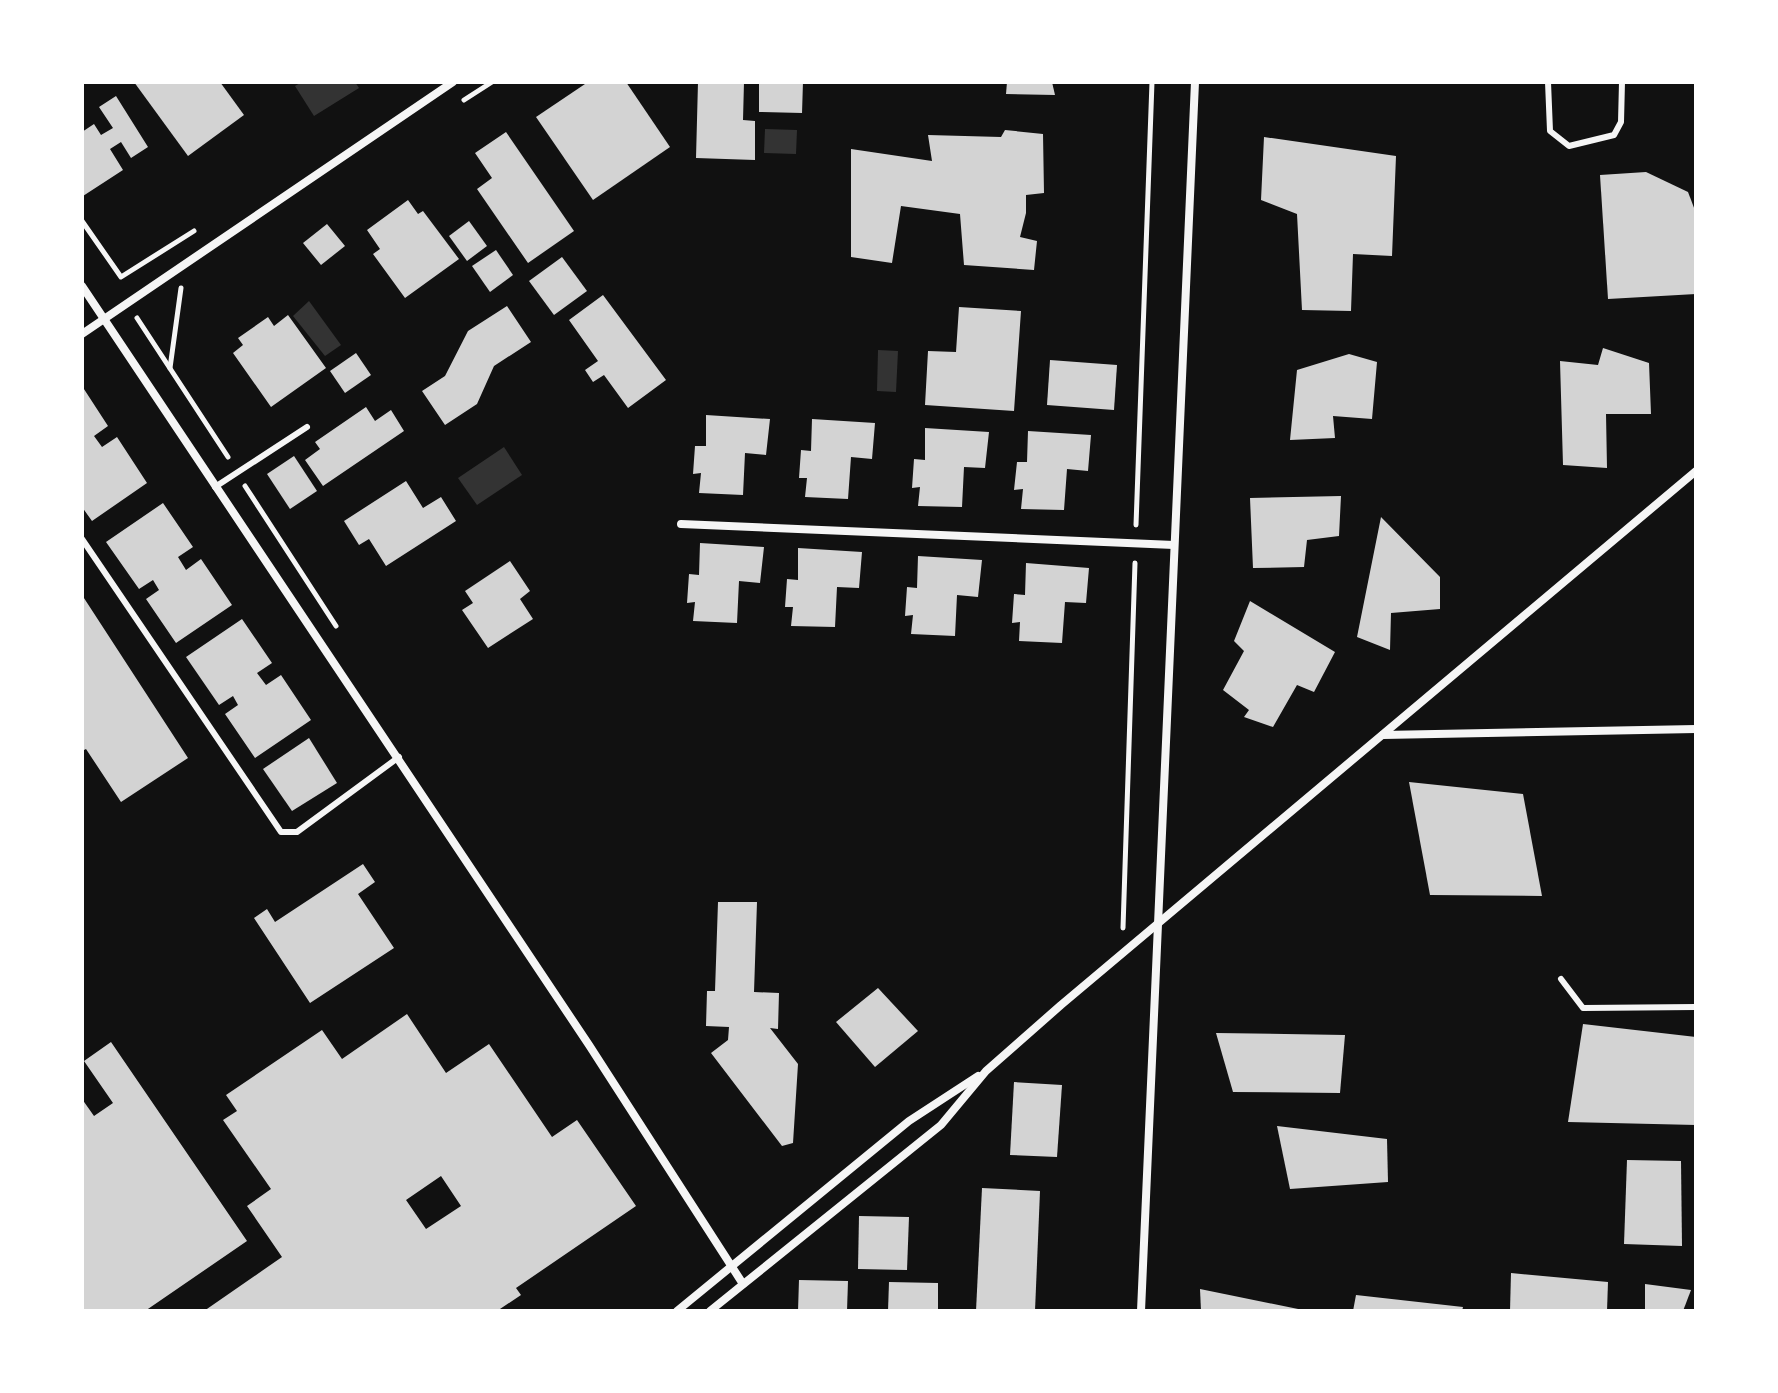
<svg xmlns="http://www.w3.org/2000/svg" width="1778" height="1393" font-family="Montserrat,sans-serif">
	<rect width="100%" height="100%" fill="#111"/>
	<!-- water -->
	<g fill="#333">
		<polygon points="302,82 355,82 359,88 314,116 295,86"/>
		<polygon points="765,129 797,130 796,154 764,153"/>
		<polygon points="309,301 341,345 325,356 293,316"/>
		<polygon points="878,350 898,351 896,392 877,391"/>
		<polygon points="504,447 522,475 477,505 458,478"/>
	</g>
	<!-- building -->
	<g fill="#d3d3d3" fill-rule="evenodd">
		<polygon points="134,82 220,82 244,115 188,156"/>
		<polygon points="588,82 626,82 670,147 593,200 536,117"/>
		<polygon points="698,82 744,82 743,120 755,121 755,160 696,158"/>
		<polygon points="759,82 803,82 802,113 759,112"/>
		<polygon points="1007,82 1052,82 1055,95 1006,94"/>
		<polygon points="116,96 148,147 131,158 121,142 110,149 123,170 83,196 82,132 94,124 101,135 113,128 99,107"/>
		<polygon points="1005,130 1043,134 1044,193 1026,195 1026,213 1020,237 1037,241 1034,270 964,265 960,214 901,206 892,263 851,257 851,149 932,161 928,135 1001,137"/>
		<polygon points="506,132 574,231 528,263 477,189 492,178 475,153"/>
		<polygon points="1264,137 1396,156 1392,256 1353,254 1351,311 1302,310 1297,214 1261,200"/>
		<polygon points="1646,172 1688,192 1696,213 1696,294 1608,299 1600,175"/>
		<polygon points="408,200 418,214 423,211 459,259 405,298 373,254 380,249 367,230"/>
		<polygon points="469,221 487,246 467,261 449,236"/>
		<polygon points="327,224 345,246 321,265 303,243"/>
		<polygon points="496,250 513,275 490,292 472,266"/>
		<polygon points="562,257 587,291 554,315 529,281"/>
		<polygon points="603,295 666,380 628,408 604,375 593,382 585,370 598,361 569,320"/>
		<polygon points="507,306 531,342 494,366 477,404 445,425 422,391 445,376 468,331"/>
		<polygon points="959,307 1021,311 1014,411 925,405 928,351 956,352"/>
		<polygon points="288,315 326,368 271,407 233,353 243,345 238,338 268,317 274,326"/>
		<polygon points="1603,348 1649,363 1651,414 1606,414 1607,468 1563,465 1560,361 1598,365"/>
		<polygon points="356,353 371,375 345,393 330,371"/>
		<polygon points="1349,354 1377,362 1372,419 1333,416 1335,438 1290,440 1297,370"/>
		<polygon points="1050,360 1117,365 1114,410 1047,405"/>
		<polygon points="82,386 108,426 94,436 102,447 117,437 147,483 92,521 82,507"/>
		<polygon points="366,407 375,421 391,410 404,431 323,486 305,460 320,449 315,442"/>
		<polygon points="706,415 770,419 766,455 745,453 743,495 699,493 701,473 693,474 695,446 706,446"/>
		<polygon points="812,419 875,423 872,459 851,457 848,499 805,497 807,478 799,478 801,450 811,451"/>
		<polygon points="925,428 989,432 985,468 964,467 962,507 918,506 920,487 912,488 914,459 925,460"/>
		<polygon points="1028,431 1091,435 1088,471 1067,469 1064,510 1021,509 1023,489 1014,490 1017,462 1027,462"/>
		<polygon points="294,456 317,491 290,509 267,474"/>
		<polygon points="406,481 423,508 441,497 456,521 386,566 369,539 359,545 344,521"/>
		<polygon points="1341,496 1339,536 1307,540 1304,567 1253,568 1250,498"/>
		<polygon points="163,503 193,547 178,557 186,570 201,559 232,605 176,643 146,599 159,590 153,580 139,589 106,542"/>
		<polygon points="1381,517 1440,577 1440,609 1391,613 1390,650 1357,637"/>
		<polygon points="700,543 764,547 760,583 739,581 737,623 693,621 695,602 687,603 689,574 699,575"/>
		<polygon points="798,548 862,552 859,588 837,587 835,627 791,626 793,607 785,607 787,579 798,580"/>
		<polygon points="918,556 982,560 978,597 957,595 955,636 911,634 913,615 905,616 907,587 917,588"/>
		<polygon points="510,561 530,591 520,599 533,619 488,648 462,610 473,603 465,591"/>
		<polygon points="1026,563 1089,568 1086,603 1065,602 1062,643 1019,641 1020,622 1012,623 1014,594 1025,595"/>
		<polygon points="82,595 188,758 121,802 86,749 82,751"/>
		<polygon points="1250,601 1335,652 1314,692 1297,685 1273,727 1244,717 1249,710 1223,690 1244,651 1234,641"/>
		<polygon points="242,619 272,663 257,673 266,685 281,675 311,720 255,758 225,714 238,705 233,696 219,705 186,657"/>
		<polygon points="309,738 337,783 292,811 263,769"/>
		<polygon points="1409,782 1523,794 1542,896 1430,895"/>
		<polygon points="363,864 375,882 358,894 394,948 310,1003 254,918 267,909 275,922"/>
		<polygon points="718,902 757,902 754,992 779,993 778,1029 770,1028 798,1064 793,1143 782,1146 711,1053 728,1040 729,1027 706,1026 707,991 715,991"/>
		<polygon points="878,988 918,1031 875,1067 836,1022"/>
		<path d="M407 1014 446 1073 489 1044 552 1137 577 1120 636 1206 516 1288 521 1295 497 1311H204L282 1257 247 1206 271 1189 223 1120 237 1111 226 1095 322 1030 342 1059ZM441 1176 461 1206 426 1229 406 1200Z"/>
		<polygon points="1583,1024 1696,1037 1696,1125 1568,1122"/>
		<polygon points="1216,1033 1345,1035 1340,1093 1233,1092"/>
		<polygon points="111,1042 247,1241 145,1311 82,1311 82,1099 94,1116 113,1103 84,1061"/>
		<polygon points="1014,1082 1062,1085 1057,1157 1010,1155"/>
		<polygon points="1277,1126 1387,1139 1388,1182 1290,1189"/>
		<polygon points="1627,1160 1681,1161 1682,1246 1624,1244"/>
		<polygon points="982,1188 1040,1191 1035,1311 976,1311"/>
		<polygon points="859,1216 909,1217 907,1270 858,1269"/>
		<polygon points="1511,1273 1608,1282 1607,1311 1510,1311"/>
		<polygon points="799,1280 848,1281 847,1311 798,1311"/>
		<polygon points="889,1282 938,1283 938,1311 888,1311"/>
		<polygon points="1645,1284 1691,1290 1683,1311 1645,1311"/>
		<polygon points="1200,1289 1303,1310 1303,1311 1201,1311"/>
		<polygon points="1356,1295 1463,1307 1462,1311 1353,1311"/>
	</g>
	<g fill="none" stroke-linecap="round" stroke-linejoin="round">
		<!-- path -->
		<g stroke="#f5f5f5" stroke-width="5">
			<polyline points="464,100 492,82"/>
			<polyline points="82,221 121,277 194,231"/>
			<polyline points="137,318 228,457"/>
			<polyline points="170,368 181,288"/>
			<polyline points="245,486 336,626"/>
			<polyline points="1136,525 1152,82"/>
			<polyline points="1123,928 1135,563"/>
		</g>
		<!-- service -->
		<g stroke="#f5f5f5" stroke-width="6">
			<polyline points="1548,82 1550,131 1569,146 1614,135 1621,122 1622,82"/>
			<polyline points="215,487 307,427"/>
			<polyline points="82,539 281,832 297,832 399,757"/>
			<polyline points="1561,979 1583,1008 1696,1007"/>
		</g>
		<!-- minor -->
		<g stroke="#f5f5f5" stroke-width="8">
			<polyline points="82,286 589,1045 743,1284"/>
			<polyline points="82,334 453,82"/>
			<polyline points="681,524 1174,545"/>
			<polyline points="1383,735 1696,729"/>
			<polyline points="677,1311 909,1121 978,1076"/>
			<polyline points="710,1311 941,1125 986,1071 1061,1005 1696,471"/>
			<polyline points="1141,1311 1195,82"/>
		</g>
	</g>
	<!-- border -->
	<rect width="1778" height="1393" fill="none" stroke="#ffffff" stroke-width="168"/>
</svg>
